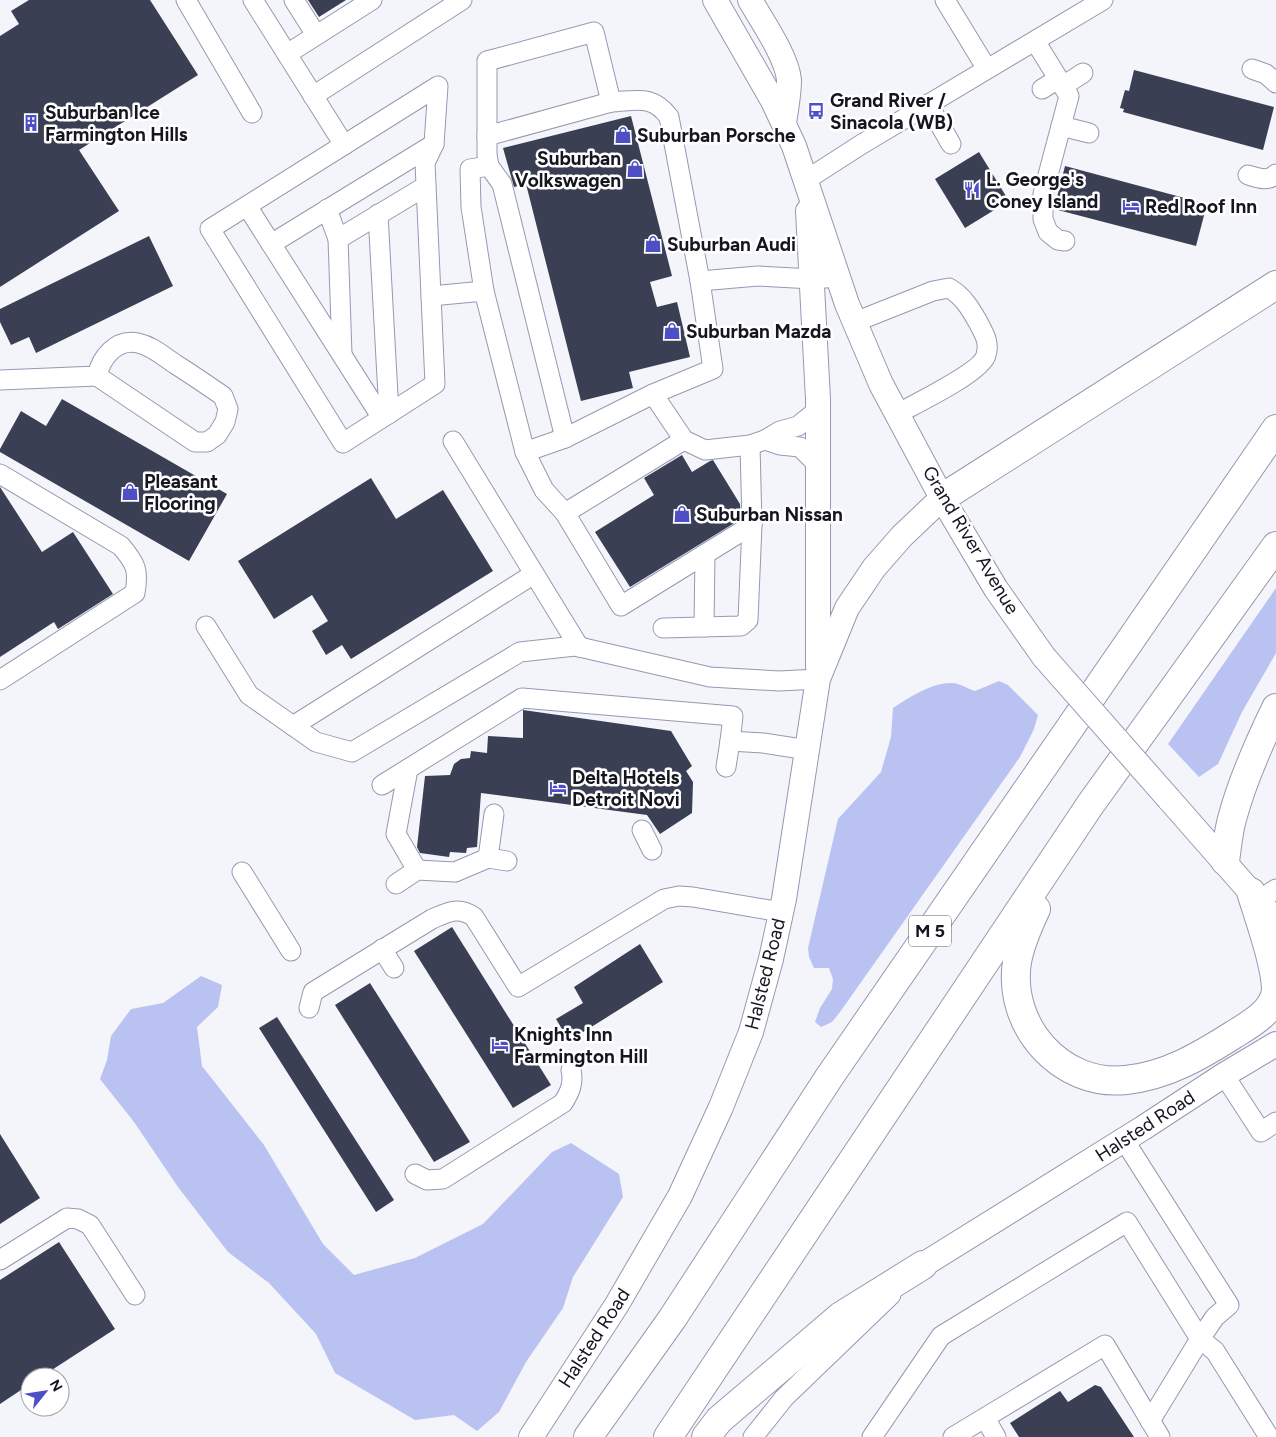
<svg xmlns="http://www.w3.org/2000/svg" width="1276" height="1437" font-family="Figtree,sans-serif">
	<rect width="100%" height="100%" fill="#f4f5fa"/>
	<!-- green -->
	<g fill="#bac2f1">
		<polygon points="1276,588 1276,653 1242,712 1218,764 1199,777 1168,744"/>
		<path d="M999 681 1008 685 1038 715 1034 729 1020 757 840 1012 832 1022 821 1027 815 1022 820 1008 832 989 833 979 829 968H814L809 957 808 948 838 819 881 772 891 737 893 708C910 697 931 683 952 683 959 683 968 689 975 691Z"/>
		<polygon points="201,976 222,985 218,1007 197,1027 202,1066 264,1145 323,1244 354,1275 415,1258 483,1224 552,1152 571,1143 619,1174 623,1197 573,1277 563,1308 526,1362 499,1412 477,1431 454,1415 415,1420 335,1373 316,1334 269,1283 228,1252 178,1187 134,1122 100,1079 107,1060 111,1036 131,1009 163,1003"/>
	</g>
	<!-- building -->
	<g fill="#3b3f54">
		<polygon points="29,0 150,0 198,75 79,150 119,211 0,287 0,36 19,24 11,11"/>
		<polygon points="308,0 346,0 319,17"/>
		<polygon points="1134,70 1274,107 1263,150 1123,112 1124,109 1120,108 1125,90 1129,91"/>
		<polygon points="631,116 672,276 650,282 657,307 677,302 690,357 629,372 633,388 581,401 526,184 514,187 503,148"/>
		<polygon points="979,152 1009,201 965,228 935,179"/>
		<polygon points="1065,166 1207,204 1196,246 1054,209"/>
		<polygon points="149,236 173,286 36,353 29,337 11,345 0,322 0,309"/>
		<polygon points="62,399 227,494 189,561 0,452 0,449 21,411 46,426"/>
		<polygon points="682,455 692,472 710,461 713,460 740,504 741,519 630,587 595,532 654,495 644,478"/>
		<polygon points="371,478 396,519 443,490 493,571 351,659 342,645 326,655 312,631 328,621 312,595 274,619 238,561"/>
		<polygon points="0,487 42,552 73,532 113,594 58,629 54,622 0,657"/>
		<polygon points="523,710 671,731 692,766 686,771 693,782 692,813 660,834 647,815 481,793 477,847 467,848 466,853 450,852 449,857 420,853 417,847 425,776 450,775 454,764 461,759 470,758 471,751 487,753 488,736 523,738"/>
		<polygon points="452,927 551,1085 513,1108 414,951"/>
		<polygon points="640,944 663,982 569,1041 556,1019 583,1003 574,987"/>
		<polygon points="370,983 470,1142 434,1162 335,1005"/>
		<polygon points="277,1017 394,1200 376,1212 259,1028"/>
		<polygon points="0,1134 40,1198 0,1224"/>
		<polygon points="59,1242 115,1329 41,1377 30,1377 30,1384 0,1404 0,1280"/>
		<polygon points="1095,1385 1101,1387 1134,1437 1019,1437 1010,1423 1060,1391 1068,1402"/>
	</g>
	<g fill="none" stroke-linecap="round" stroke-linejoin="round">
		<!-- minor casing -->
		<g stroke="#9599b2" stroke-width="21">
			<g id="minor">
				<polyline points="186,0 252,113"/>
				<polyline points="253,0 344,145"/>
				<polyline points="294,0 316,35"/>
				<polyline points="945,0 987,69"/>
				<polyline points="1035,41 1069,96 1043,194 1043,219 1048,232 1058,240 1065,241"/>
				<polyline points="287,54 372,0"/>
				<polyline points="1252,69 1266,74 1276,83"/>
				<polygon points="438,86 434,144 425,163 435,384 343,443 210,229"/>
				<polyline points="1063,86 1083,73"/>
				<polyline points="1042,89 1058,79"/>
				<polyline points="313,96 462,0"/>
				<polyline points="928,104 951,144"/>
				<polyline points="1061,126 1089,133"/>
				<polyline points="487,136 611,102"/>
				<path d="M1248 175C1258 178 1268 182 1276 174"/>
				<polyline points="806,180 862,144 1103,0"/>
				<polyline points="247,206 382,418"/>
				<polyline points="327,209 338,239 426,186"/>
				<polyline points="378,214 389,414"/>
				<polyline points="338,239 342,354"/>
				<polyline points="271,244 434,144"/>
				<polyline points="484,291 471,207 470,169 489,166"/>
				<polyline points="431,296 484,291 525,452 565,438 653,394 713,369 700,281 758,276 812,279 838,277"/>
				<path d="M855 322 933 291 949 288C963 296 970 308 978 322 984 334 990 342 986 355 982 372 915 404 897 414"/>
				<path d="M0 380 97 376 195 442H207L217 435 225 422 228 409 223 396C207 385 191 374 175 364 163 356 152 346 138 343 116 338 101 358 97 376"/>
				<polyline points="653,394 684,440 705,450 750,445 765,440 780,431 798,426 818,410"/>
				<path d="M565 438 502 184 489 166 487 155V61L594 32 611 102C636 101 652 94 669 117L700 281"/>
				<polyline points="684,440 565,513 621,606 752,525 750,445"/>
				<polyline points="765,440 780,445 800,447 818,465"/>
				<polyline points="453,441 579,647"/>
				<polyline points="525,452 544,490 565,513"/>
				<path d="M0 474 121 546C136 564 139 570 135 593L0 680"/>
				<polyline points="206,626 249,695 316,742 352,752 520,652 575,646 710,677 779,681 818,679"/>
				<polyline points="704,627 705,554"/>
				<polyline points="663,628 741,626 748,620 752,525"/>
				<polyline points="293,726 534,574"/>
				<polyline points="726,767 730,741"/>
				<polyline points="408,769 396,834 417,870"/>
				<polyline points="382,785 522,698 733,716 730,741 763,743 808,750"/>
				<polyline points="642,830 652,850"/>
				<polyline points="488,858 494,814"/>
				<polyline points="242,872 291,951"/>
				<polyline points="396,884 417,870 455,872 488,858 507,861"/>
				<polyline points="1258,901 1276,889"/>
				<polyline points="382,949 394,968"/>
				<path d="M309 1008 313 992 432 919C448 912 459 906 474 917L518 987 664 899 679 896 693 897 781 912"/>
				<polyline points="1224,1075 1261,1132 1276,1122"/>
				<path d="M415 1174 427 1180 443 1179 563 1103C570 1092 574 1083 571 1070"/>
				<polyline points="0,1260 67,1218 78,1219 90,1225 135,1295"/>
				<polyline points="985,1418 996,1437"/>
				<polyline points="1150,1421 1200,1339 1215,1351 1269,1437"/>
				<polyline points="753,1437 784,1398 891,1295"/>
				<polyline points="872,1437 941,1336 1127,1222 1200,1339 1215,1317 1229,1305 1124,1140"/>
				<polyline points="953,1437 1105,1345 1160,1437"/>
			</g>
		</g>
		<!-- major casing -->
		<g stroke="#9599b2" stroke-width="26">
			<g id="major">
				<polyline points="715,0 773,101 794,146 847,304 881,384 942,498 996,589 1044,657"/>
				<path d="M750 0C762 21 787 57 789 80 789 95 786 109 784 123"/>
				<polyline points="808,211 818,399 818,667"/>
				<polyline points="1169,799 1276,921"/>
				<polyline points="923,1265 1143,1128 1224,1075 1276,1044"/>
				<polyline points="531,1437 616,1306 680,1196 721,1107 751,1032 771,959 784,899 818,679 847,608 874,568 902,536 942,498"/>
			</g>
		</g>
		<!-- highway casing -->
		<g stroke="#9599b2" stroke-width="30">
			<g id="highway">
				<polyline points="942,498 1276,285"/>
				<path d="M1225 861C1227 848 1228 833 1232 819 1242 781 1259 743 1276 708"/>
				<path d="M1036 909C1028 926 1020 944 1017 962 1007 1026 1061 1087 1126 1080 1166 1076 1200 1056 1233 1035 1249 1025 1274 1012 1276 990 1276 965 1259 918 1251 892"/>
				<polyline points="588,1437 672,1319 830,1076 1276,429"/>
				<polyline points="668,1437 1090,805 1276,546"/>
				<polyline points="706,1437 719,1420 841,1316 923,1265"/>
			</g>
		</g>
		<!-- minor -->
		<use href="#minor" stroke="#fff" stroke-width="19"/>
		<!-- major -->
		<use href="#major" stroke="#fff" stroke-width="24"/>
		<!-- highway -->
		<use href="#highway" stroke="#fff" stroke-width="28"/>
		<!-- major-bridge casing -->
		<g stroke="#9599b2" stroke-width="26" stroke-linecap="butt">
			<polyline id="major-bridge" points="1044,657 1169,799"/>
		</g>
		<!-- major-bridge -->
		<use href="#major-bridge" stroke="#fff" stroke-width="24"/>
	</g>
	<!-- icons -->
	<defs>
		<g id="bus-bare" transform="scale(1.35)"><path d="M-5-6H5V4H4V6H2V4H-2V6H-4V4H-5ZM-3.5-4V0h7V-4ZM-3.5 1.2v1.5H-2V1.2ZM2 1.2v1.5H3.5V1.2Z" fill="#4e4fc5" stroke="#fff" stroke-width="2.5" paint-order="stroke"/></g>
		<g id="building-bare" transform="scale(1.35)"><path d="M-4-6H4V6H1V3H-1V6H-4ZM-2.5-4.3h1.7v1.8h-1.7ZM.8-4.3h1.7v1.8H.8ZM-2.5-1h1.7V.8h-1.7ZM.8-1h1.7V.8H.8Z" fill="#4e4fc5" stroke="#fff" stroke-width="2.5" paint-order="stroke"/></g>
		<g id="shop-bare" transform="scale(1.35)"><path d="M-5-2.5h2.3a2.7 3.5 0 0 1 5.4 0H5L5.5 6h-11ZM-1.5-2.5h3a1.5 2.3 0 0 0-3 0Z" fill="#4e4fc5" stroke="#fff" stroke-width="2.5" paint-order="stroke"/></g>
		<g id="restaurant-bare" transform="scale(1.35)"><path d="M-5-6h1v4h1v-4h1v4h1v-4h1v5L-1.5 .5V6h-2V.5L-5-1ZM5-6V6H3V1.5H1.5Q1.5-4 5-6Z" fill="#4e4fc5" stroke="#fff" stroke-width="2.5" paint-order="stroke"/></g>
		<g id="hotel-bare" transform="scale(1.35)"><path d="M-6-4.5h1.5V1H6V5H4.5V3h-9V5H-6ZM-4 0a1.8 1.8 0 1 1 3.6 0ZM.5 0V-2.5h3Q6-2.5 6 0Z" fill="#4e4fc5" stroke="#fff" stroke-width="2.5" paint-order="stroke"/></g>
	</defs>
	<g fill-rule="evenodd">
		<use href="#bus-bare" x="816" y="111"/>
		<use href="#building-bare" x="31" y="123"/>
		<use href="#shop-bare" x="623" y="135"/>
		<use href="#shop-bare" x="635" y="169"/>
		<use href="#restaurant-bare" x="972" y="190"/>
		<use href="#hotel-bare" x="1131" y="206"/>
		<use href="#shop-bare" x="653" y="244"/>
		<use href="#shop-bare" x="672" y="331"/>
		<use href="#shop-bare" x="130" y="492"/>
		<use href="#shop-bare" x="682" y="514"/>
		<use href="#hotel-bare" x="558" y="788"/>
		<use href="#hotel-bare" x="500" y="1045"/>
	</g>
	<g text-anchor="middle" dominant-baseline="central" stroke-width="5" stroke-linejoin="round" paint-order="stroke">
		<!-- shield labels -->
		<rect fill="#fff" stroke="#5b5c63" stroke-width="1" x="909" y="915.5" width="42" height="31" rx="4"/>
		<g font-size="18" font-weight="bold" fill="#151620">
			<text x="930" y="931">M 5</text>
		</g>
		<!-- poi labels -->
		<g font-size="19" font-weight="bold" fill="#151620" stroke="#fff" text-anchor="start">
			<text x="830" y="100">Grand River /<tspan x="830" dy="22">Sinacola (WB)</tspan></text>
			<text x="45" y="112">Suburban Ice<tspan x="45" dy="22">Farmington Hills</tspan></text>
			<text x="637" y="135">Suburban Porsche</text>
			<text x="621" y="158" text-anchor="end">Suburban<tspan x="621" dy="22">Volkswagen</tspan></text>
			<text x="986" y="179">L. George's<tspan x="986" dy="22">Coney Island</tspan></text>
			<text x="1145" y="206">Red Roof Inn</text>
			<text x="667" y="244">Suburban Audi</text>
			<text x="686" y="331">Suburban Mazda</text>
			<text x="144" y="481">Pleasant<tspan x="144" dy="22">Flooring</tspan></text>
			<text x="696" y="514">Suburban Nissan</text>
			<text x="572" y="777">Delta Hotels<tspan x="572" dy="22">Detroit Novi</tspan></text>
			<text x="514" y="1034">Knights Inn<tspan x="514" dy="22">Farmington Hill</tspan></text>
		</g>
		<!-- street labels -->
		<g font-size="19" fill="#151620" stroke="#fff">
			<text transform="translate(971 540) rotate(59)">Grand River Avenue</text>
			<text transform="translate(765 974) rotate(-76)">Halsted Road</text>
			<text transform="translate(1145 1126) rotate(-33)">Halsted Road</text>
			<text transform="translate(594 1338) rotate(-57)">Halsted Road</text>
		</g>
	</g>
	<!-- north arrow -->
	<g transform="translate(45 1392) rotate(60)"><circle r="24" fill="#ffffff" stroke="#a1a2a6"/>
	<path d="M0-4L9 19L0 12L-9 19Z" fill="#4e4fc5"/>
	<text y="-8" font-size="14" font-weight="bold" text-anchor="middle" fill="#151620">N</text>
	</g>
</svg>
